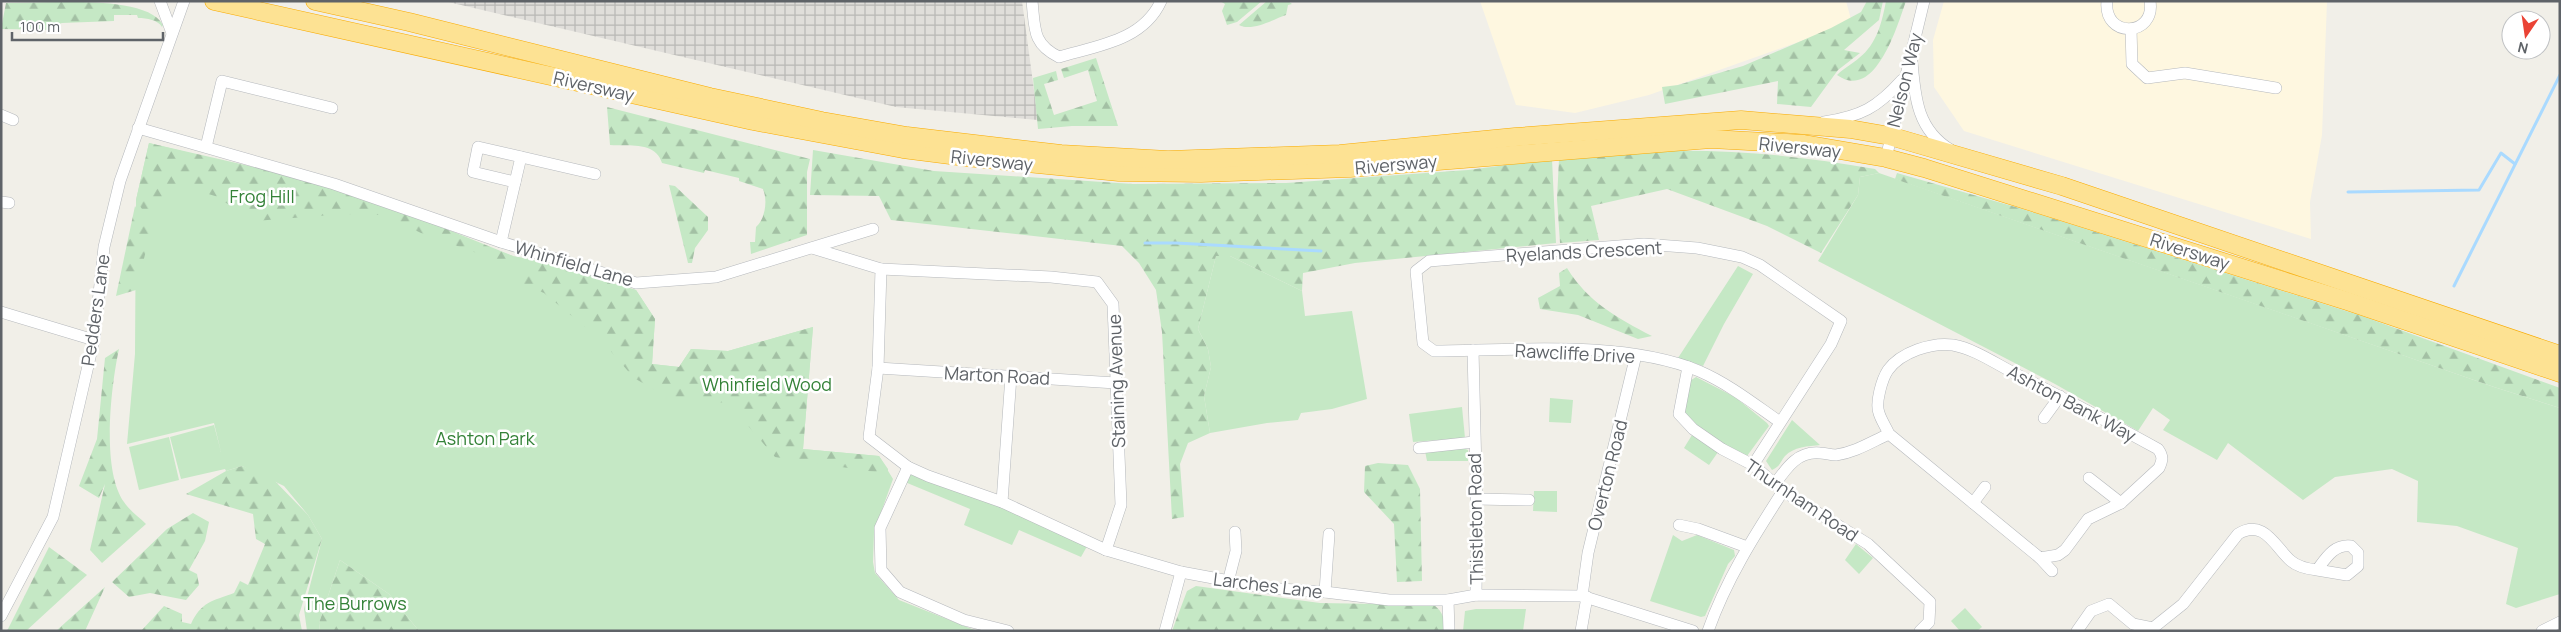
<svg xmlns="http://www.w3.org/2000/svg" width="2561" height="632" font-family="Manrope,sans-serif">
	<defs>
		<pattern id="industrial-grid" width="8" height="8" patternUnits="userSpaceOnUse" patternTransform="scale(1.25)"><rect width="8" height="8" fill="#e0deda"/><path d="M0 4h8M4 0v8" fill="none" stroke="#b9b8b5"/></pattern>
		<pattern id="forest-firs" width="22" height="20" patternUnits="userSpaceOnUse" patternTransform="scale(1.25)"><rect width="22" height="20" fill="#c5e8c5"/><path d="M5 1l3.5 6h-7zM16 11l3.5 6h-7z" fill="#a3c0a4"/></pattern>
	</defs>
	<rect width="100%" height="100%" fill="#f1efe8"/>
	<!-- commercial -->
	<g fill="#fef7e0">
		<polygon points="1480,1 1846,1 1852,23 1649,95 1575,113 1516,105"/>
		<polygon points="1944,1 2327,1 2322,135 2310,202 2311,239 1964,131 1934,87 1933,40"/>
	</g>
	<!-- industrial -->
	<polygon fill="url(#industrial-grid)" points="444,1 1022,1 1038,120 896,107"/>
	<!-- green -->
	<g fill="#c5e8c5">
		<polygon points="149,143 247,167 513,256 535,260 636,290 655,319 652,364 679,367 691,349 728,351 813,327 803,449 879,456 893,479 874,532 873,562 875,573 899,600 977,631 419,631 389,594 340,560 319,623 320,631 307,631 304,609 322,539 308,515 284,486 242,466 226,471 225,469 181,479 170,437 214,425 221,452 214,423 127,444 135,354 136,200"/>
		<polygon points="1879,173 2494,387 2560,408 2560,594 2516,608 2506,604 2518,548 2457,526 2417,522 2418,481 2392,469 2335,477 2303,500 2228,443 2217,460 2163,430 2170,420 2153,408 2138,431 2055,384 1818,261 1858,195 1860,177"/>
		<polygon points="1216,256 1230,256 1302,291 1305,316 1352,311 1367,399 1332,409 1301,413 1298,420 1267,423 1210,433 1204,396 1211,367 1208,349 1198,329"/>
		<polygon points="1738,266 1753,274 1724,324 1703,366 1678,358"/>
		<path d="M1696 377 1735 397 1767 423 1769 426 1747 456C1722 444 1699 433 1682 410L1688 382Z"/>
		<polygon points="1550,398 1573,400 1571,423 1549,422"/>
		<polygon points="1462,407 1465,438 1413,442 1409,414"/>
		<path d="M1792 420 1820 445C1809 446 1793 447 1785 456 1780 462 1780 467 1772 470L1766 461Z"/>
		<polygon points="1692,435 1718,452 1709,465 1684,448"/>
		<polygon points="169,437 179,480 139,490 129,447"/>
		<polygon points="1463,448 1468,450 1468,461 1427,461 1425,451"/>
		<polygon points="908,467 1090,541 1081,557 1019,530 1012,545 964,525 970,509 900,480"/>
		<polygon points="1534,491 1557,491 1557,512 1533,511"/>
		<polygon points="1673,535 1682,541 1697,535 1734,550 1735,556 1728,564 1705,616 1701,617 1650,601"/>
		<polygon points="1856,544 1873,558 1859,574 1845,560"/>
		<polygon points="1965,608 1982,627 1977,631 1960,631 1951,621"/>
		<polygon points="1476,609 1526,609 1523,631 1463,631 1465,611"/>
	</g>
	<!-- forest -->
	<g fill="url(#forest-firs)">
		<polygon points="1220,1 1262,1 1237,22 1227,25 1222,11 1225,4"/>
		<path d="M1267 1H1288L1292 4 1288 5 1286 15C1274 19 1252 32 1239 25Z"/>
		<polygon points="1867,1 1883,1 1879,20 1844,50 1860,53 1838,70 1811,107 1777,104 1778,81 1665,104 1662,87 1678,85 1743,66 1831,28 1861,12"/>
		<path d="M1886 1H1906C1897 27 1875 102 1837 75 1844 68 1852 64 1859 58 1877 44 1882 22 1886 1Z"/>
		<path d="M57 2C84 2 150 0 163 25L162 27C158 20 147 18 138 18L137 15H114V21L62 23 59 24 58 30 1 29 6 3Z"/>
		<polygon points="1096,58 1118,126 1072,126 1038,129 1033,78 1056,71 1058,80 1044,84 1054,115 1097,101 1088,70 1064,78 1061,69"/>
		<path d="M607 107 810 159 807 172V235L751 254 750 242H755L756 227C765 219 768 201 763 189L739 181V178L705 170 704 173 662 163C656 141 627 146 610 145Z"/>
		<polygon points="149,143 345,188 513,256 504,267 474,252 421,233 384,215 343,214 255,221 215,196 185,187 178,195 174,193 150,221 136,200"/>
		<polygon points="813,150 934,171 1133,184 1286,183 1468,170 1552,159 1556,243 1355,263 1303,273 1302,291 1230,256 1216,256 1198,329 1208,349 1211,367 1204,396 1210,433 1188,443 1180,464 1184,517 1172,519 1162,332 1156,290 1139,263 1122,246 891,220 879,196 810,195"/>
		<path d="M1658 151C1732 149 1802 156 1875 169L1879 173 1860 177 1858 195 1821 253 1767 226 1667 189 1591 206 1599 240 1560 243 1557 199 1559 159Z"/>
		<polygon points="1897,173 2019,208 2362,316 2560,388 2560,408 2494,387 1895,179"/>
		<polygon points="669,185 675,186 708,217 708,230 695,248 692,263 688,263"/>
		<polygon points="135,206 151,231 136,290 116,296"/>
		<polygon points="535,260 636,290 655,319 652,364 679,367 691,349 728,351 813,327 803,449 879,456 888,469 888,474 775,457 728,403 669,398 634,378 602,341 544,293 517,282"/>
		<path d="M1567 268C1588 302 1617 318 1652 336L1638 339 1578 315 1540 309 1538 298 1560 286 1559 273Z"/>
		<path d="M119 349C111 386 101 470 124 502 129 510 139 517 146 524L102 563 90 550 105 484 99 498 79 486 97 439 105 358Z"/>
		<polygon points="1378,463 1408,465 1420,489 1422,581 1397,582 1394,524 1364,492 1365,466"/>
		<path d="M242 466 271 477 308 515 322 539 299 615 302 631H141L164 606 182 614V622L191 624C201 602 212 601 234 593L240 581 248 585 265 544 256 539 253 514 186 494 226 471Z"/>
		<polygon points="193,513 209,522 205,541 189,570 197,574 199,585 186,600 150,593 129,597 112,582 167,529"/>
		<polygon points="49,547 87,575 26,631 7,631"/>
		<polygon points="340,560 389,594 419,631 320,631 319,623"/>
		<path d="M1196 586 1320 603 1434 605C1443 612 1445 619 1445 631H1172L1187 591Z"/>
		<polygon points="105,587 85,631 56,631"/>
	</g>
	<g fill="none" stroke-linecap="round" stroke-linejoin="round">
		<!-- stream -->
		<g stroke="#aadaff" stroke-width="3">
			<polyline points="2348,192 2479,190 2501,153 2515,164"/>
			<polyline points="1145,243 1176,243 1321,251"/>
			<polyline points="2454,286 2560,75"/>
		</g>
		<!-- minor casing -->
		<g stroke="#b5b8bc" stroke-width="12">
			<g id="minor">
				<polyline points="160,1 172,33"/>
				<path d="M1032 1C1035 28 1032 44 1059 57 1096 46 1143 41 1161 1"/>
				<path d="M2107 1C2103 39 2156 37 2150 1"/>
				<polyline points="2131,29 2132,64 2147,78 2185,73 2276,88"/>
				<path d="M1912 62C1915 97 1917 130 1951 150"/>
				<polyline points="1,115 13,120"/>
				<path d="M1824 122C1861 116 1877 108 1902 80"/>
				<polyline points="138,128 334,184 501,242 636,283 716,277 873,229"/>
				<polyline points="206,147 222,81 332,108"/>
				<polyline points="1886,158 1924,1"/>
				<polyline points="515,182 473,172 478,147 595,174"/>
				<polyline points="1,202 9,203"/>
				<polyline points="501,242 521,157"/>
				<polyline points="812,248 881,269 878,368 869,437 908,467 928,476 1002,502 1106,550 1181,572 1267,588 1325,592 1389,600 1448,600 1476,595 1582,596 1693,631"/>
				<polyline points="881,269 1051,277 1097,282 1113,304 1121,505 1106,550"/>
				<polyline points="1,312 94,340"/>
				<polyline points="1473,350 1477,513 1476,595"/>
				<polyline points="1688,367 1679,414 1693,429 1722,449 1753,465 1783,491 1868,544 1930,602 1929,622 1920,631"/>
				<polyline points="878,368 1116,383"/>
				<polyline points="2044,418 2060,396"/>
				<polyline points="1419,448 1474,442"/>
				<path d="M1753 465 1831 344 1841 321 1760 265 1742 257 1697 248 1644 244 1429 261 1416 271 1423 343 1434 351C1516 350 1624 340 1699 371 1729 384 1754 404 1780 422"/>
				<polyline points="908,467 880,528 881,570 900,592 964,620 1008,631"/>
				<polyline points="2089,478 2121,503"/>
				<path d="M1775 484C1787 467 1798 451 1820 453 1825 453 1830 455 1836 455 1856 452 1871 442 1889 434 1886 427 1881 420 1879 413 1875 403 1882 379 1888 370 1901 352 1932 342 1953 345 1975 349 1996 364 2016 374 2063 398 2111 423 2158 449 2163 456 2163 460 2159 468L2121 503 2088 519 2065 550 2058 555 2040 558 1889 434"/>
				<polyline points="1476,499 1529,500"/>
				<polyline points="1002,502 1011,376"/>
				<polyline points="1973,503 1985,487"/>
				<polyline points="1679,525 1698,529 1747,547"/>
				<polyline points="2040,558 2052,571"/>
				<polyline points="1228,582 1236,551 1235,532"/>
				<polyline points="1325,592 1329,534"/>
				<polyline points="1582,596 1588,553 1636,355"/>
				<polyline points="1448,600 1449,631"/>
				<polyline points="1,616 53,517 94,340 104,247 120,181 184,1"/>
				<path d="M2153 628 2183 604 2238 534C2264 518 2275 547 2291 561 2298 567 2308 569 2317 570 2326 558 2334 544 2351 546L2358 553V566L2347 575 2317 570"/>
				<polyline points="1165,631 1181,572"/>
				<polyline points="1581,631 1587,597"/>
				<path d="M1708 631C1726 580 1754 536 1783 491"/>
				<polyline points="2077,631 2091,611 2109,604 2133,624 2153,628 2154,631"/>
				<polyline points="2542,631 2560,622"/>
			</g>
		</g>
		<!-- highway casing -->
		<g stroke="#f9ab00" stroke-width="19">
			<g id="highway">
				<polyline points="214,1 753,121 903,149 966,157 1119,172 1201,173 1350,168 1711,139 1804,144 1886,158 1924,168 2347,301 2560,373"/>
				<polyline points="315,1 409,22 710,97 822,121 907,136 1061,154 1168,160 1340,154 1515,137 1741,120 1850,129 1890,136 2062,186 2560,355"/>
			</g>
		</g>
		<!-- minor -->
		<use href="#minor" stroke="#fff" stroke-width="11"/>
		<!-- highway -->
		<use href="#highway" stroke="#fde293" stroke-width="18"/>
	</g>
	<g text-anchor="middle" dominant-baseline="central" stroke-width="5" stroke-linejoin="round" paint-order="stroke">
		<!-- street labels -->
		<g font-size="18" fill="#5f6368" stroke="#fff">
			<text transform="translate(1904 80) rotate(-76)">Nelson Way</text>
			<text transform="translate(594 86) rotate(13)">Riversway</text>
			<text transform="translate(1800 147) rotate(6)">Riversway</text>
			<text transform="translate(992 160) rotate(6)">Riversway</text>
			<text transform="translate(1396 164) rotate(-5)">Riversway</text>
			<text transform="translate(1584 251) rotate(-3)">Ryelands Crescent</text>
			<text transform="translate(2190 251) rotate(18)">Riversway</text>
			<text transform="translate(574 263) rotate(16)">Whinfield Lane</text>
			<text transform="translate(95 310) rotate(-82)">Pedders Lane</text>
			<text transform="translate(1575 353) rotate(3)">Rawcliffe Drive</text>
			<text transform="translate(997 375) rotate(3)">Marton Road</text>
			<text transform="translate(1116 381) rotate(-92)">Staining Avenue</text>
			<text transform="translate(2072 403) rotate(28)">Ashton Bank Way</text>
			<text transform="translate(1607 475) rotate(-76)">Overton Road</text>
			<text transform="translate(1802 500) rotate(34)">Thurnham Road</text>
			<text transform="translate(1475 519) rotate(-91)">Thistleton Road</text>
			<text transform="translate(1268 585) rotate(7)">Larches Lane</text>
		</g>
		<!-- park labels -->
		<g font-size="18" fill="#348238" stroke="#fff">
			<text x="262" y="196">Frog Hill</text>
			<text x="767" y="384">Whinfield Wood</text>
			<text x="485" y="438">Ashton Park</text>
			<text x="355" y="603">The Burrows</text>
		</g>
	</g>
	<!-- border -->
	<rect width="2561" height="632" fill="none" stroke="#5f6368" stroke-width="5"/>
	<!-- north arrow -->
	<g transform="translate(2526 35) rotate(193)"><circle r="24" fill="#ffffff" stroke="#bfc1c3"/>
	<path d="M0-4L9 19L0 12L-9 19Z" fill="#ea4335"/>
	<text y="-8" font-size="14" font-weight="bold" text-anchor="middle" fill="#5f6368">N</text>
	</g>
	<!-- scale -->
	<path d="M12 32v8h151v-8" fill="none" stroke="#5f6368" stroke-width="2.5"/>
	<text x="20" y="32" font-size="15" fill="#5f6368" stroke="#ffffff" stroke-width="4" paint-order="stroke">100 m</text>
</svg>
